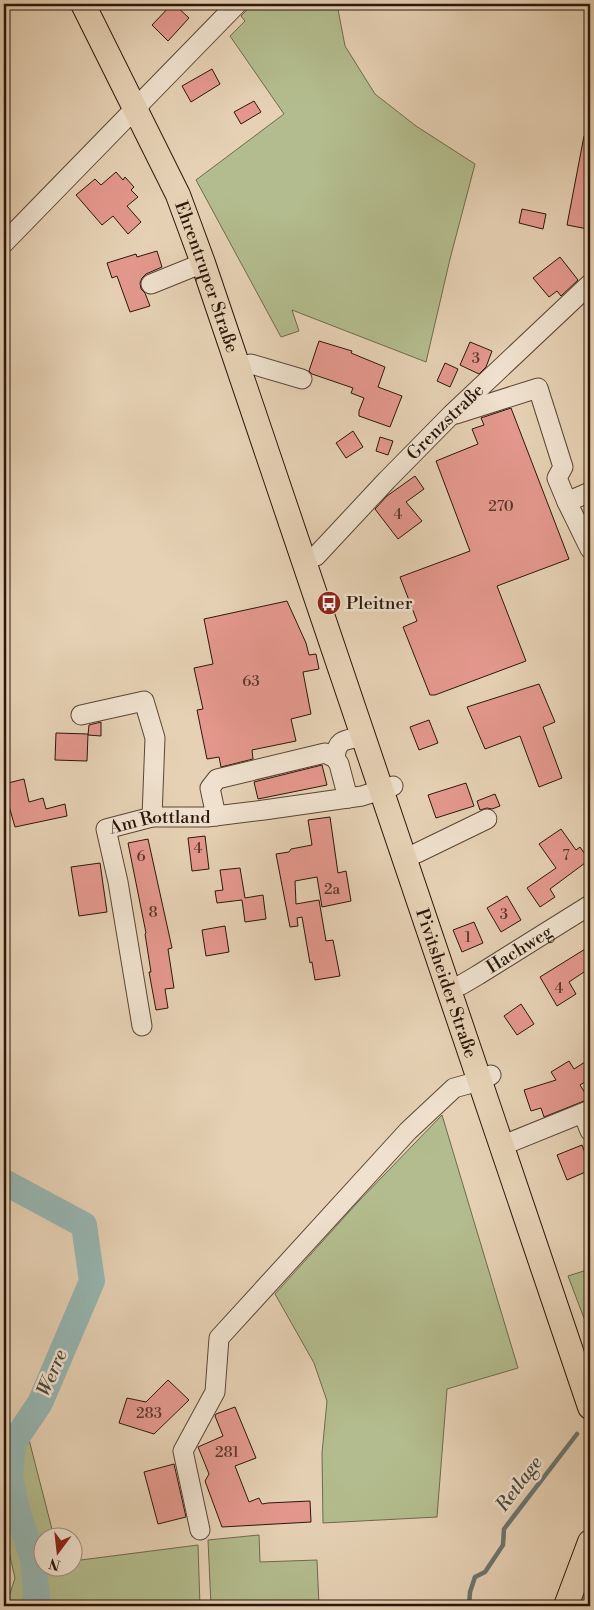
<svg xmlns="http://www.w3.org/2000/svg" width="594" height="1610" font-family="'Libre Bodoni',serif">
	<rect width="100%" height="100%" fill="#e6d1b4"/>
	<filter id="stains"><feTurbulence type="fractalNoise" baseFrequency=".004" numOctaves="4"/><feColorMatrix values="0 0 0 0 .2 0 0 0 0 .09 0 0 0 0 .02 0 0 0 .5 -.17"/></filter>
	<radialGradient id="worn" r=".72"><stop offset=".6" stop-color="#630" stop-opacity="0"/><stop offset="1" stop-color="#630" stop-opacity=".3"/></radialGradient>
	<!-- green -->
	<g fill="#b3bc8e" stroke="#6f6a4c">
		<polygon points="253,4 337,4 345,46 375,94 416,126 475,164 450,259 426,362 292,310 299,331 281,337 196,180 284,114 230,36 245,21 241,16"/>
		<polygon points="442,1115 518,1368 447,1389 437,1517 323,1523 322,1453 327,1401 314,1363 275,1294 357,1203"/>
		<polygon points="590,1269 590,1334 568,1276"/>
		<polygon points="4,1429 27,1432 54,1537 42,1538 42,1568 72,1568 73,1561 198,1545 200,1606 6,1606 15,1578 4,1531"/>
		<polygon points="259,1535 260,1562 317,1560 319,1606 211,1606 208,1540"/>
	</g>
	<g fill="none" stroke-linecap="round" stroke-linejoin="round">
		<!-- stream -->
		<polyline stroke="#6c766f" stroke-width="4.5" points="469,1606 470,1592 475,1577 485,1572 503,1545 504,1529 577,1434"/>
		<!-- river -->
		<polyline stroke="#97b6b2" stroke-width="26" points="4,1182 84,1225 92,1281 40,1403 13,1443 10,1477 17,1510 33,1558 37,1598 32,1606"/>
	</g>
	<!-- building -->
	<g fill="#e4988d" stroke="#2b170b">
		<polygon points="172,4 174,4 189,18 168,41 152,25"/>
		<polygon points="212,69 220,84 191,102 182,86"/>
		<polygon points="254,101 261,112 241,124 234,112"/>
		<polygon points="584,136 590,137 590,219 588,229 567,225"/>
		<polygon points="116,172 123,180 125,177 134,187 131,190 138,197 127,206 141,222 128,234 113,216 102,225 76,195 95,179 101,185"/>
		<polygon points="522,209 546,214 543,229 519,223"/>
		<polygon points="157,251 162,267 146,274 142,278 140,283 141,289 145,293 150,306 130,312 117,276 112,278 107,263 136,254 137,257"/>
		<polygon points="560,257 578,280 561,296 557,291 549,297 533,278"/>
		<polygon points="319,341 352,351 351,353 385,367 378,387 402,396 390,427 359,416 359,411 364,398 351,393 353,388 312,374 309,371"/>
		<polygon points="470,342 492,351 486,367 479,374 460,365"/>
		<polygon points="445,363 458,369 450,387 437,381"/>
		<polygon points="511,408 569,559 497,586 526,661 435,695 430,695 403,627 417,621 400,577 470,551 436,461 478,444 472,429 484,425 481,418"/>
		<polygon points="353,431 363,447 346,458 336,443"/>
		<polygon points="380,437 393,441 388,455 376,451"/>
		<polygon points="415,476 424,489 406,502 422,521 398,539 375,509 387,496"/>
		<polygon points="287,601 306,643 309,655 316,654 319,669 303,672 311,714 291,719 296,741 252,750 253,759 221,767 219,757 207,759 197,710 203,709 194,668 213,664 204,619"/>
		<polygon points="539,684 555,722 543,727 562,778 539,787 520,736 485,749 467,707"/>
		<polygon points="429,720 438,743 419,750 410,727"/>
		<polygon points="101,722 101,736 88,735 89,725"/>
		<polygon points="56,733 88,734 87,761 55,760"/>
		<polygon points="322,765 327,785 258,799 254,782"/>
		<polygon points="24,779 29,802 43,798 46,809 65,804 67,816 15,827 9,806 4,807 4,784"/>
		<polygon points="466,783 474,806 436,818 428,795"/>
		<polygon points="495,794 500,806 492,809 487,808 480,810 477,801"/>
		<polygon points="330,817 338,873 346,871 351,901 322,907 317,877 295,881 296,904 319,900 326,941 333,940 340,976 315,980 312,962 310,963 302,917 297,918 298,926 290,927 276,854 289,852 291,849 312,845 308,820"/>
		<polygon points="561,829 576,850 580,847 589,860 550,889 555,897 540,907 527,888 556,868 539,844"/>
		<polygon points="205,836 209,869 192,871 188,838"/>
		<polygon points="148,839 172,948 168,949 174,988 165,989 168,1008 156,1010 149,972 151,972 145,934 146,933 128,843"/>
		<polygon points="100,863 107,912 79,916 71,867"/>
		<polygon points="240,868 245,898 263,895 266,919 245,922 242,900 217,903 215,891 223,890 220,870"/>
		<polygon points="507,896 521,920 501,932 487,908"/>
		<polygon points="474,922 483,943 462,952 453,930"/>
		<polygon points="225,926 229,952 206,956 202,930"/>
		<polygon points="590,946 590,968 569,982 576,994 557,1006 540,977"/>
		<polygon points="521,1004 534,1024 517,1035 504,1016"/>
		<polygon points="569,1061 574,1069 585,1062 590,1071 590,1079 580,1085 589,1099 544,1117 541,1108 531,1111 524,1090 556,1080 551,1072"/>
		<polygon points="582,1145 590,1166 590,1170 567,1180 557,1155"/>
		<polygon points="168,1380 189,1400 154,1434 119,1423 127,1398 146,1402"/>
		<polygon points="235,1407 256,1458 235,1466 249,1502 259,1498 262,1504 268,1503 310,1501 311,1522 222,1527 205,1481 209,1474 198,1447 223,1436 215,1416 216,1414"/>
		<polygon points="174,1464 186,1517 158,1524 144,1472"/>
	</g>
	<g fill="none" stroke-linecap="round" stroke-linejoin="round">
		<!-- minor casing -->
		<g stroke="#5a4635" stroke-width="21">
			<g id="minor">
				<polyline points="4,243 237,4"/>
				<polyline points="151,284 203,263"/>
				<polyline points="238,367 251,364 302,379"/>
				<polyline points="456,414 538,388 563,467 557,478 567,502 590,549"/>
				<polyline points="567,502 590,492"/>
				<path id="s1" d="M304 560 316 556 387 480 451 415 590 284"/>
				<polyline points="81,715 144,701 155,738 152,817"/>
				<path d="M335 758C337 738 346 740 362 737"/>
				<polyline points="216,816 210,788 217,779 325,753 335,758 339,764 348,798"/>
				<polyline points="404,858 417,853 487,819"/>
				<path id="s2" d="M448 989 461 985 478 975 590 905"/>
				<path id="s3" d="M142 1026 118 882 106 829 152 817H207L264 810 362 796 393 786"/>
				<polyline points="583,1113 590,1131"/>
				<polyline points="501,1146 590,1110"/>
				<polyline points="200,1530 183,1451 215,1392 219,1338 408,1131 454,1088 479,1081 491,1075"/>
			</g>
		</g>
		<!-- major casing -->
		<g stroke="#2b170b" stroke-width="26">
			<g id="major">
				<path id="s4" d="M83 4 178 195 203 263 590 1407"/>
				<polyline points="566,1606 590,1542"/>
			</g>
		</g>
		<!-- minor -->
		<use href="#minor" stroke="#efe1ce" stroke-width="19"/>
		<!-- major -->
		<use href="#major" stroke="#e6d1b4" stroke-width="24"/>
	</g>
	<!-- icons -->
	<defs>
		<g id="bus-disc" transform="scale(1.25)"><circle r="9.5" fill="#8f2418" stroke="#efe1ce"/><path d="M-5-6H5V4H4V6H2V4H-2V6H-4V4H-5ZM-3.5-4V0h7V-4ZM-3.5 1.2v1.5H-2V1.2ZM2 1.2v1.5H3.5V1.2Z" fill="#fff"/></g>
	</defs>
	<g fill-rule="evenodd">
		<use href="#bus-disc" x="329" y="603"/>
	</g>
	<g text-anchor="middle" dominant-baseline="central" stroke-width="5" stroke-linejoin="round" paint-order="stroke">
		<!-- number labels -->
		<g font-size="15" fill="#59372c">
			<text x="476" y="358">3</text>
			<text x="501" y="506">270</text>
			<text x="398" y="514">4</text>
			<text x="251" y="681">63</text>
			<text x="198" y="848">4</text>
			<text x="566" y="855">7</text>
			<text x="141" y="856">6</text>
			<text x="332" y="889">2a</text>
			<text x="153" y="912">8</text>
			<text x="504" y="914">3</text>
			<text x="468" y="937">1</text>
			<text x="559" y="988">4</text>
			<text x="149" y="1413">283</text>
			<text x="227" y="1452">281</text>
		</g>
		<!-- street labels -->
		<g font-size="18" fill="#2b170b" stroke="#efe1ce">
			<text stroke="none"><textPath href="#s4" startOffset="300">Ehrentruper Straße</textPath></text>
			<text stroke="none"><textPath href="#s1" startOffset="199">Grenzstraße</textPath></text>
			<text stroke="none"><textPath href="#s3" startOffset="255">Am Rottland</textPath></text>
			<text stroke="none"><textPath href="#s2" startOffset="82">Hachweg</textPath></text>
			<text stroke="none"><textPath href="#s4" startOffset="1046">Pivitsheider Straße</textPath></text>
		</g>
		<!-- poi labels -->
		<g font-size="18" fill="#2b170b" stroke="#efe1ce" text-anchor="start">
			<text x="346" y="603">Pleitner</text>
		</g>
		<!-- water labels -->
		<g font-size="19" font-style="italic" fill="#4b473d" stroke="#efe1ce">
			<text transform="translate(52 1373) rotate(-67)">Werre</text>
			<text transform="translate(519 1484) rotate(-53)">Retlage</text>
		</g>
	</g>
	<!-- margin -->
	<rect width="594" height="1610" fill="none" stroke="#e6d1b4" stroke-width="20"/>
	<rect x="5" y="5" width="584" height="1600" fill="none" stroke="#2b170b" stroke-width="2.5"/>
	<rect x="10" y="10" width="574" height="1590" fill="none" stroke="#2b170b"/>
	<!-- north arrow -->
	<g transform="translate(58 1552) rotate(195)"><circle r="24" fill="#efe1ce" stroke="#a19080"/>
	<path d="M0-4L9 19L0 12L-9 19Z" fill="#8f2418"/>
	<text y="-8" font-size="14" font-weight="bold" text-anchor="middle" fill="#2b170b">N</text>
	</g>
	<rect width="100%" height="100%" filter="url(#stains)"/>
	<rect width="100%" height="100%" fill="url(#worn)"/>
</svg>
